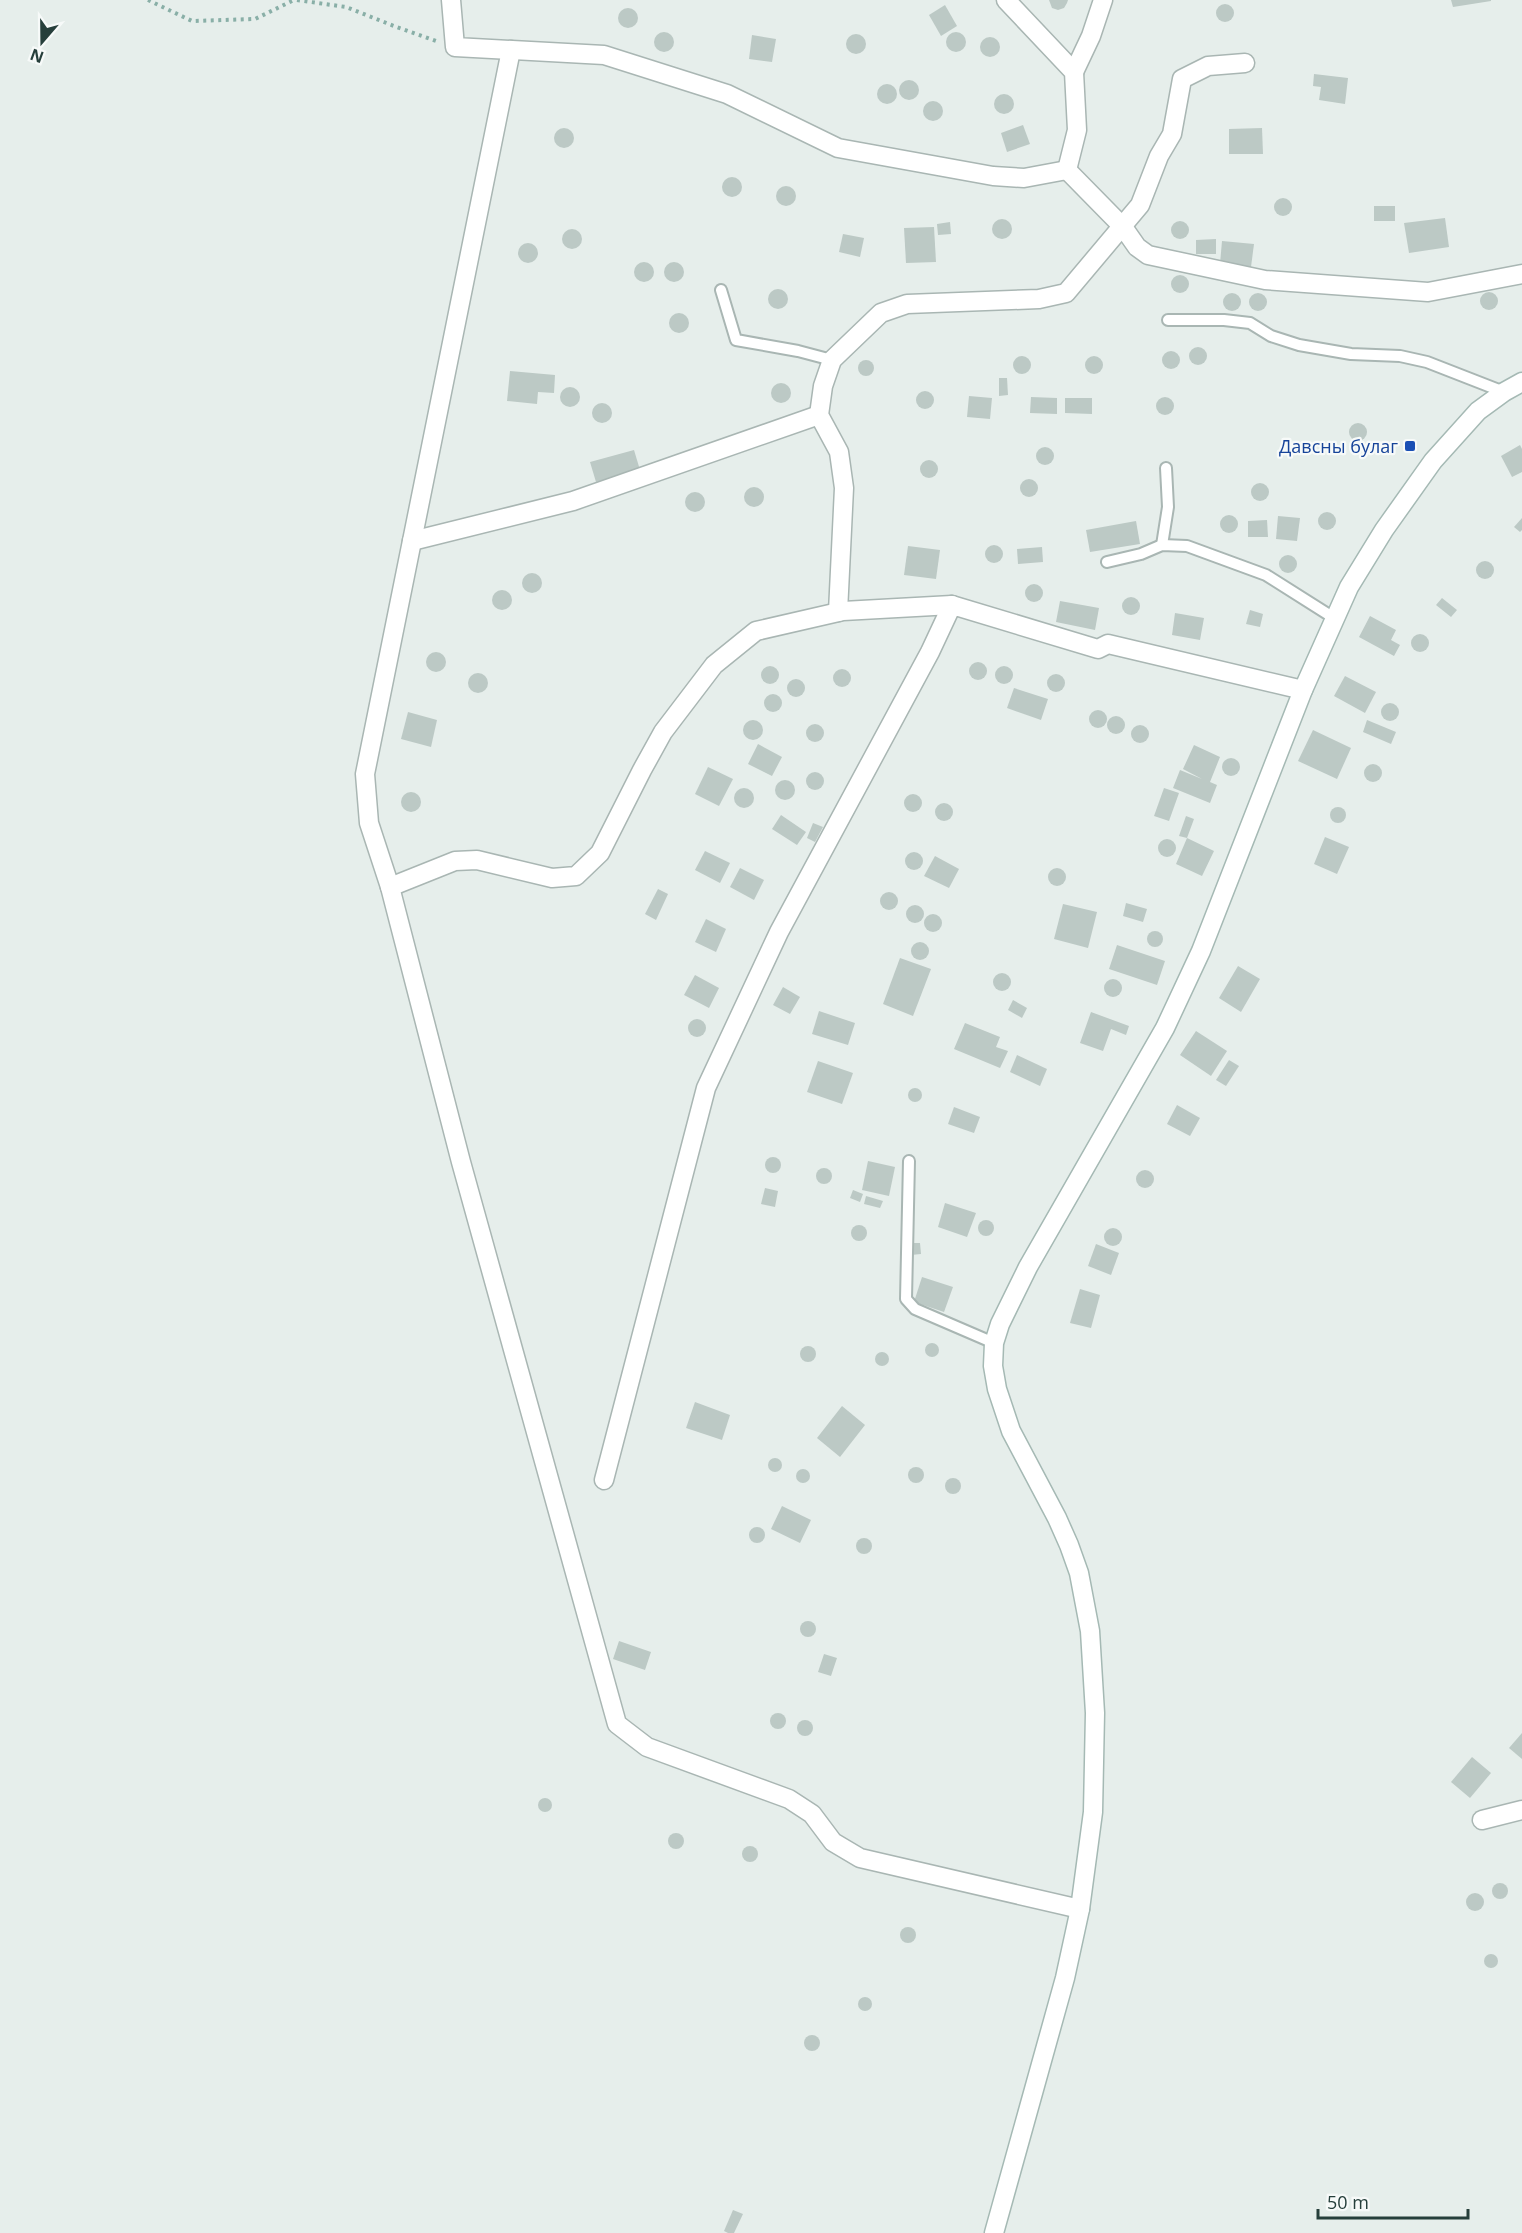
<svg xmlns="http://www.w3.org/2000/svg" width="1522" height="2233" font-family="'Open Sans',sans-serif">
	<rect width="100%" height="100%" fill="#e6eeeb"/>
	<!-- building -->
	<g fill="#bcc9c5">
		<polygon points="1049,0 1068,0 1067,3 1064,8 1058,10 1052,8"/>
		<polygon points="1451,0 1491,0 1491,1 1453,7"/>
		<circle cx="1225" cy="13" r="9"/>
		<polygon points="945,5 957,26 941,36 929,15"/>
		<circle cx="628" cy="18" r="10"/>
		<circle cx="664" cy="42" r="10"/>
		<circle cx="956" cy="42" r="10"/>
		<circle cx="856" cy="44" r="10"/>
		<polygon points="752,35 776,39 772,62 749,59"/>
		<circle cx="990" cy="47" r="10"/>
		<polygon points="1314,74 1348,78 1345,104 1319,100 1321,87 1313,86"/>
		<circle cx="909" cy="90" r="10"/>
		<circle cx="887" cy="94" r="10"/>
		<circle cx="1004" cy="104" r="10"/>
		<circle cx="933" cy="111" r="10"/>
		<polygon points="1023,125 1030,144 1007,152 1001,133"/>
		<polygon points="1262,128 1263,154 1229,154 1229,129"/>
		<circle cx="564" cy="138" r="10"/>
		<circle cx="732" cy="187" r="10"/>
		<circle cx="786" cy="196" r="10"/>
		<circle cx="1283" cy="207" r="9"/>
		<rect x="1374" y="206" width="21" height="15"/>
		<polygon points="1445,218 1449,247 1409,253 1404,223"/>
		<circle cx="1002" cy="229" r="10"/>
		<circle cx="1180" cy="230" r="9"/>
		<polygon points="950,222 951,234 938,235 937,224"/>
		<polygon points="934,227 936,262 906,263 904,228"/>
		<circle cx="572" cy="239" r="10"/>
		<polygon points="843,234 864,238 860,257 839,252"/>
		<polygon points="1216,239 1216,254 1196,254 1196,240"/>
		<polygon points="1222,241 1254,244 1251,267 1220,264"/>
		<circle cx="528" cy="253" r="10"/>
		<circle cx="644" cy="272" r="10"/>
		<circle cx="674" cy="272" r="10"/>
		<circle cx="1180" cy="284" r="9"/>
		<circle cx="778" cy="299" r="10"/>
		<circle cx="1489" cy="301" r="9"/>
		<circle cx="1258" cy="302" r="9"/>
		<circle cx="1232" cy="302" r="9"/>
		<circle cx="679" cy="323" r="10"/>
		<circle cx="1198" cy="356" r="9"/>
		<circle cx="1171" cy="360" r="9"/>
		<circle cx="1022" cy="365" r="9"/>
		<circle cx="1094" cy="365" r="9"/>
		<circle cx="866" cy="368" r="8"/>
		<polygon points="510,371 555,375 554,393 538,392 537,404 507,401"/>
		<polygon points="999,378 1007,378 1008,395 999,396"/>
		<circle cx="781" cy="393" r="10"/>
		<circle cx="570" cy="397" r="10"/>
		<circle cx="925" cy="400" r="9"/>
		<polygon points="969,396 992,398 990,419 967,417"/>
		<polygon points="1031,397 1057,398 1057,414 1030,413"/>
		<circle cx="1165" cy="406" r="9"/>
		<polygon points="1065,398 1092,398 1092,414 1065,413"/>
		<circle cx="602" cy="413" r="10"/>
		<circle cx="1358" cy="432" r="9"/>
		<polygon points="1520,445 1522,449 1522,472 1512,477 1501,456"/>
		<circle cx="1045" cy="456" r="9"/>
		<polygon points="634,450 640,470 596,482 590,462"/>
		<circle cx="929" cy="469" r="9"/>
		<circle cx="1029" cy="488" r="9"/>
		<circle cx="1260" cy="492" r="9"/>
		<circle cx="754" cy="497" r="10"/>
		<circle cx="695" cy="502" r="10"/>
		<circle cx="1327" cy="521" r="9"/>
		<circle cx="1229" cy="524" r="9"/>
		<polygon points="1278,516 1300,518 1297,541 1276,539"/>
		<polygon points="1522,518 1522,530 1520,532 1514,527"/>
		<polygon points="1267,520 1268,537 1248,537 1248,521"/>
		<polygon points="1136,521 1140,544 1090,552 1086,530"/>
		<circle cx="994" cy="554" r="9"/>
		<polygon points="908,546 940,550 936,579 904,575"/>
		<polygon points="1042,547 1043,562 1018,564 1017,549"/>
		<circle cx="1288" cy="564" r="9"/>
		<circle cx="1485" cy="570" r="9"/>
		<circle cx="532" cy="583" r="10"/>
		<circle cx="1034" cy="593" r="9"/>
		<circle cx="502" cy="600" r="10"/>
		<circle cx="1131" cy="606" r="9"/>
		<polygon points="1442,598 1457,610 1451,617 1436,605"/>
		<polygon points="1060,601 1099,608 1095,630 1056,622"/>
		<polygon points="1250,610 1263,614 1260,627 1246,624"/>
		<polygon points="1175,613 1204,618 1200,640 1172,635"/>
		<polygon points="1370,616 1396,630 1391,640 1400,645 1394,656 1359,637"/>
		<circle cx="1420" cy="643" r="9"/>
		<circle cx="436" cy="662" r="10"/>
		<circle cx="978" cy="671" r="9"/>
		<circle cx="1004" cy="675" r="9"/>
		<circle cx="770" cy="675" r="9"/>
		<circle cx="842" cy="678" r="9"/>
		<circle cx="478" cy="683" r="10"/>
		<circle cx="1056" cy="683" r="9"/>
		<polygon points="1345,676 1376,692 1365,713 1334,696"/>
		<circle cx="796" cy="688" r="9"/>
		<polygon points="1014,688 1048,699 1041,720 1007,708"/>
		<circle cx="773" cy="703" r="9"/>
		<circle cx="1390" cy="712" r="9"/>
		<circle cx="1098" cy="719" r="9"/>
		<polygon points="408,712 437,720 431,747 401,739"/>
		<circle cx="1116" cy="725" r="9"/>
		<polygon points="1367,720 1396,732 1391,744 1363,732"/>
		<circle cx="753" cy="730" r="10"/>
		<circle cx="815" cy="733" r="9"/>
		<circle cx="1140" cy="734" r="9"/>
		<polygon points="1313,730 1351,748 1337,779 1298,761"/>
		<polygon points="758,744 782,757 772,776 748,764"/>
		<polygon points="1194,745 1220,757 1210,782 1217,785 1210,803 1173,788 1180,770 1202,779 1183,769"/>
		<circle cx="1231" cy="767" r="9"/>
		<circle cx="1373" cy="773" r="9"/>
		<polygon points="708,767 733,779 719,806 695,794"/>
		<circle cx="815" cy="781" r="9"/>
		<circle cx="785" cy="790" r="10"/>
		<polygon points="1164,788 1179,793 1169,821 1154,816"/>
		<circle cx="744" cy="798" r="10"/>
		<circle cx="411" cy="802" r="10"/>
		<circle cx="913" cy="803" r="9"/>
		<circle cx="944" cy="812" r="9"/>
		<circle cx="1338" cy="815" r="8"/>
		<polygon points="781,815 806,832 797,845 772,829"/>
		<polygon points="1186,816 1194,819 1187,838 1214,851 1202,876 1176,864 1187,838 1179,836"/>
		<polygon points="813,823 823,827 815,842 807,838"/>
		<polygon points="1325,837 1349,847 1337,874 1314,864"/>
		<circle cx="1167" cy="848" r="9"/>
		<polygon points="705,851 730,863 720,883 695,870"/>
		<circle cx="914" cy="861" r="9"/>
		<polygon points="935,856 959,869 949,888 924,876"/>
		<polygon points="740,868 764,880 754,900 730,887"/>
		<circle cx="1057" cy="877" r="9"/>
		<polygon points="658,889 668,894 656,920 645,914"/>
		<circle cx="889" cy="901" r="9"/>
		<polygon points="1126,903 1147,909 1143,922 1123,916"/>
		<polygon points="1063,904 1097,912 1088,948 1054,939"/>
		<circle cx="915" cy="914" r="9"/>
		<circle cx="933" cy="923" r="9"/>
		<polygon points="706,919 726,929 716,952 695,942"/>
		<circle cx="1155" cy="939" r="8"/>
		<circle cx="920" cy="951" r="9"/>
		<polygon points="1117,945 1165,961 1157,985 1109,969"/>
		<polygon points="900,958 931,969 913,1016 883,1004"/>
		<polygon points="1238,966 1260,979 1241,1012 1219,998"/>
		<circle cx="1002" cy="982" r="9"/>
		<polygon points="695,975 719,988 709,1008 684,995"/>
		<circle cx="1113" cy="988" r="9"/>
		<polygon points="783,987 800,997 790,1014 773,1005"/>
		<polygon points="1013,1000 1027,1008 1022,1018 1008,1010"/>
		<polygon points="819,1011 855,1023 848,1045 812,1034"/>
		<polygon points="1091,1012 1129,1026 1126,1035 1111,1029 1103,1051 1080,1043"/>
		<circle cx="697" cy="1028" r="9"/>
		<polygon points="965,1023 1000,1037 996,1047 1008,1051 1000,1068 954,1049"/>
		<polygon points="1196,1031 1227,1051 1211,1076 1180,1055"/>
		<polygon points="1017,1055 1047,1069 1040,1086 1010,1072"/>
		<polygon points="1229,1060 1239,1066 1226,1086 1216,1080"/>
		<polygon points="818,1061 853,1073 842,1104 807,1092"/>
		<circle cx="915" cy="1095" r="7"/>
		<polygon points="1177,1105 1200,1118 1190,1136 1167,1124"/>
		<polygon points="954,1107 980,1117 974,1133 948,1124"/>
		<circle cx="773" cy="1165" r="8"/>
		<polygon points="868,1161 895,1167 889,1196 862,1190"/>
		<circle cx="824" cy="1176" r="8"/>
		<circle cx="1145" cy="1179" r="9"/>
		<polygon points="765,1188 778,1191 775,1207 761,1204"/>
		<polygon points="853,1190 863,1194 860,1202 850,1198"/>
		<polygon points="866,1196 883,1201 880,1208 864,1204"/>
		<polygon points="945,1203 976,1213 967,1237 938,1227"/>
		<circle cx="986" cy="1228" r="8"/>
		<circle cx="859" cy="1233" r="8"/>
		<circle cx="1113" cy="1237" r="9"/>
		<polygon points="909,1243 920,1243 921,1254 911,1255"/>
		<polygon points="1096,1244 1119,1253 1111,1275 1088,1266"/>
		<polygon points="922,1277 953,1287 944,1312 914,1302"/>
		<polygon points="1080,1289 1100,1295 1091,1328 1070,1323"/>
		<circle cx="932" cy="1350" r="7"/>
		<circle cx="808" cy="1354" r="8"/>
		<circle cx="882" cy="1359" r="7"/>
		<polygon points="695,1402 730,1415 722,1440 686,1428"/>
		<polygon points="842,1406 865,1425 840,1457 817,1438"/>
		<circle cx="775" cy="1465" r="7"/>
		<circle cx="916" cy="1475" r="8"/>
		<circle cx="803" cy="1476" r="7"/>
		<circle cx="953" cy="1486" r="8"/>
		<polygon points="782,1506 811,1520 800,1543 771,1529"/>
		<circle cx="757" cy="1535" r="8"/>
		<circle cx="864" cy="1546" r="8"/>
		<circle cx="808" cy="1629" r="8"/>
		<polygon points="619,1641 651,1652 645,1670 613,1659"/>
		<polygon points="824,1654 837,1658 831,1676 818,1672"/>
		<circle cx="778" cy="1721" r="8"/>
		<circle cx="805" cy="1728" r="8"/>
		<polygon points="1522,1733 1522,1759 1509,1748"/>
		<polygon points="1472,1757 1491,1773 1470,1798 1451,1782"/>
		<circle cx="545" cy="1805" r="7"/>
		<circle cx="676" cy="1841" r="8"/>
		<circle cx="750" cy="1854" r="8"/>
		<circle cx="1500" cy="1891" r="8"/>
		<circle cx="1475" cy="1902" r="9"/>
		<circle cx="908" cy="1935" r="8"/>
		<circle cx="1491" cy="1961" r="7"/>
		<circle cx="865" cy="2004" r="7"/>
		<circle cx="812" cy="2043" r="8"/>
		<polygon points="733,2210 743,2214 734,2233 728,2233 724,2231"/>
	</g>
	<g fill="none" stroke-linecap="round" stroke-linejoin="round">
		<!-- lane casing -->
		<g stroke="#a9b6b3" stroke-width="14">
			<g id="lane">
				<polyline points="721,290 736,340 798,351 832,360"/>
				<polyline points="1168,320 1224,320 1250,323 1271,336 1299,345 1351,354 1400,356 1427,362 1504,392"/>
				<polyline points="1162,545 1168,507 1166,468"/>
				<polyline points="1107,562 1141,554 1162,545 1187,546 1266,575 1334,618"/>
				<polyline points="909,1161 906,1299 915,1309 994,1343"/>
			</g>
		</g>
		<!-- street casing -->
		<g stroke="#a9b6b3" stroke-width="21">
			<g id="street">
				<polyline points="451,0 455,47 604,55 727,94 838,148 993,176 1024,178 1067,170"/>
				<polyline points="1006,0 1074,72 1077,130 1067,170"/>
				<polyline points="511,50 365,774 369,823 390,887 461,1162 617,1724 647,1747 789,1799 812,1814 833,1842 860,1858 1080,1909"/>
				<polyline points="1074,72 1091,36 1103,0"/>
				<polyline points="1067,170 1123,227 1137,247 1148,255 1265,280 1428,292 1522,274"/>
				<polyline points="412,541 573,501 819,415"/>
				<polyline points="838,612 844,488 839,452 819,415 823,386 832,360 881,313 907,304 1039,299 1066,293 1140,205 1159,156 1172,134 1182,79 1208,66 1245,63"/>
				<polyline points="390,887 455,861 477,860 552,878 576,876 600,853 642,770 663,732 714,665 756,631 843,611 952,605"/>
				<polyline points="604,1480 706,1088 779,932 930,652 952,605 1098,649 1108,644 1303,690"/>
				<polyline points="1482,1820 1522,1810"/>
			</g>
		</g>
		<!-- secondary casing -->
		<g stroke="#a5b9b4" stroke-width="21">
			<polyline id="secondary" points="994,2233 1065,1978 1080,1909 1093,1812 1095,1713 1090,1631 1079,1573 1069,1545 1057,1518 1011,1431 997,1389 993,1366 994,1343 1000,1324 1028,1267 1165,1028 1201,951 1303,690 1349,587 1384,530 1433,461 1478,411 1504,392 1522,382"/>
		</g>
		<!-- path -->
		<g stroke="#89afa7" stroke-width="4" stroke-dasharray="3 4.5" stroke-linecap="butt">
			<polyline points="148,0 192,21 255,19 294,0"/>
			<polyline points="297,0 346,7 394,26 436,41"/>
		</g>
		<!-- lane -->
		<use href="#lane" stroke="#fff" stroke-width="10"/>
		<!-- street -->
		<use href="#street" stroke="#fff" stroke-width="18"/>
		<!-- secondary -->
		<use href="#secondary" stroke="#fff" stroke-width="18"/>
	</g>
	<!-- markers -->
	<rect fill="#1a4fb4" stroke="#f7faf9" stroke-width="2" x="1404" y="440" width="12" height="12" rx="3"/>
	<g text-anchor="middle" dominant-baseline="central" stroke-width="4.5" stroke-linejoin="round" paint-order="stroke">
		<!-- transit labels -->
		<g font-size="18" fill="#164399" stroke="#f7faf9" text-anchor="end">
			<text x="1398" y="446">Давсны булаг</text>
		</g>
	</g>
	<!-- north arrow -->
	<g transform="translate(42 42) rotate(200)" stroke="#f7faf9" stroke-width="4.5" paint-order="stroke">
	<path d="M0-4.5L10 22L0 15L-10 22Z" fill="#263f3b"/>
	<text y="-9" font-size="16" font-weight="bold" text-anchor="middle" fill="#263f3b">N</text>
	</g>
	<!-- scale -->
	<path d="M1318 2209v9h150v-9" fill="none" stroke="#263f3b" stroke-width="3"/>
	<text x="1327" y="2209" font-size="18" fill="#263f3b" stroke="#f7faf9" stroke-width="4.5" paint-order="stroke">50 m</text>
</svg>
